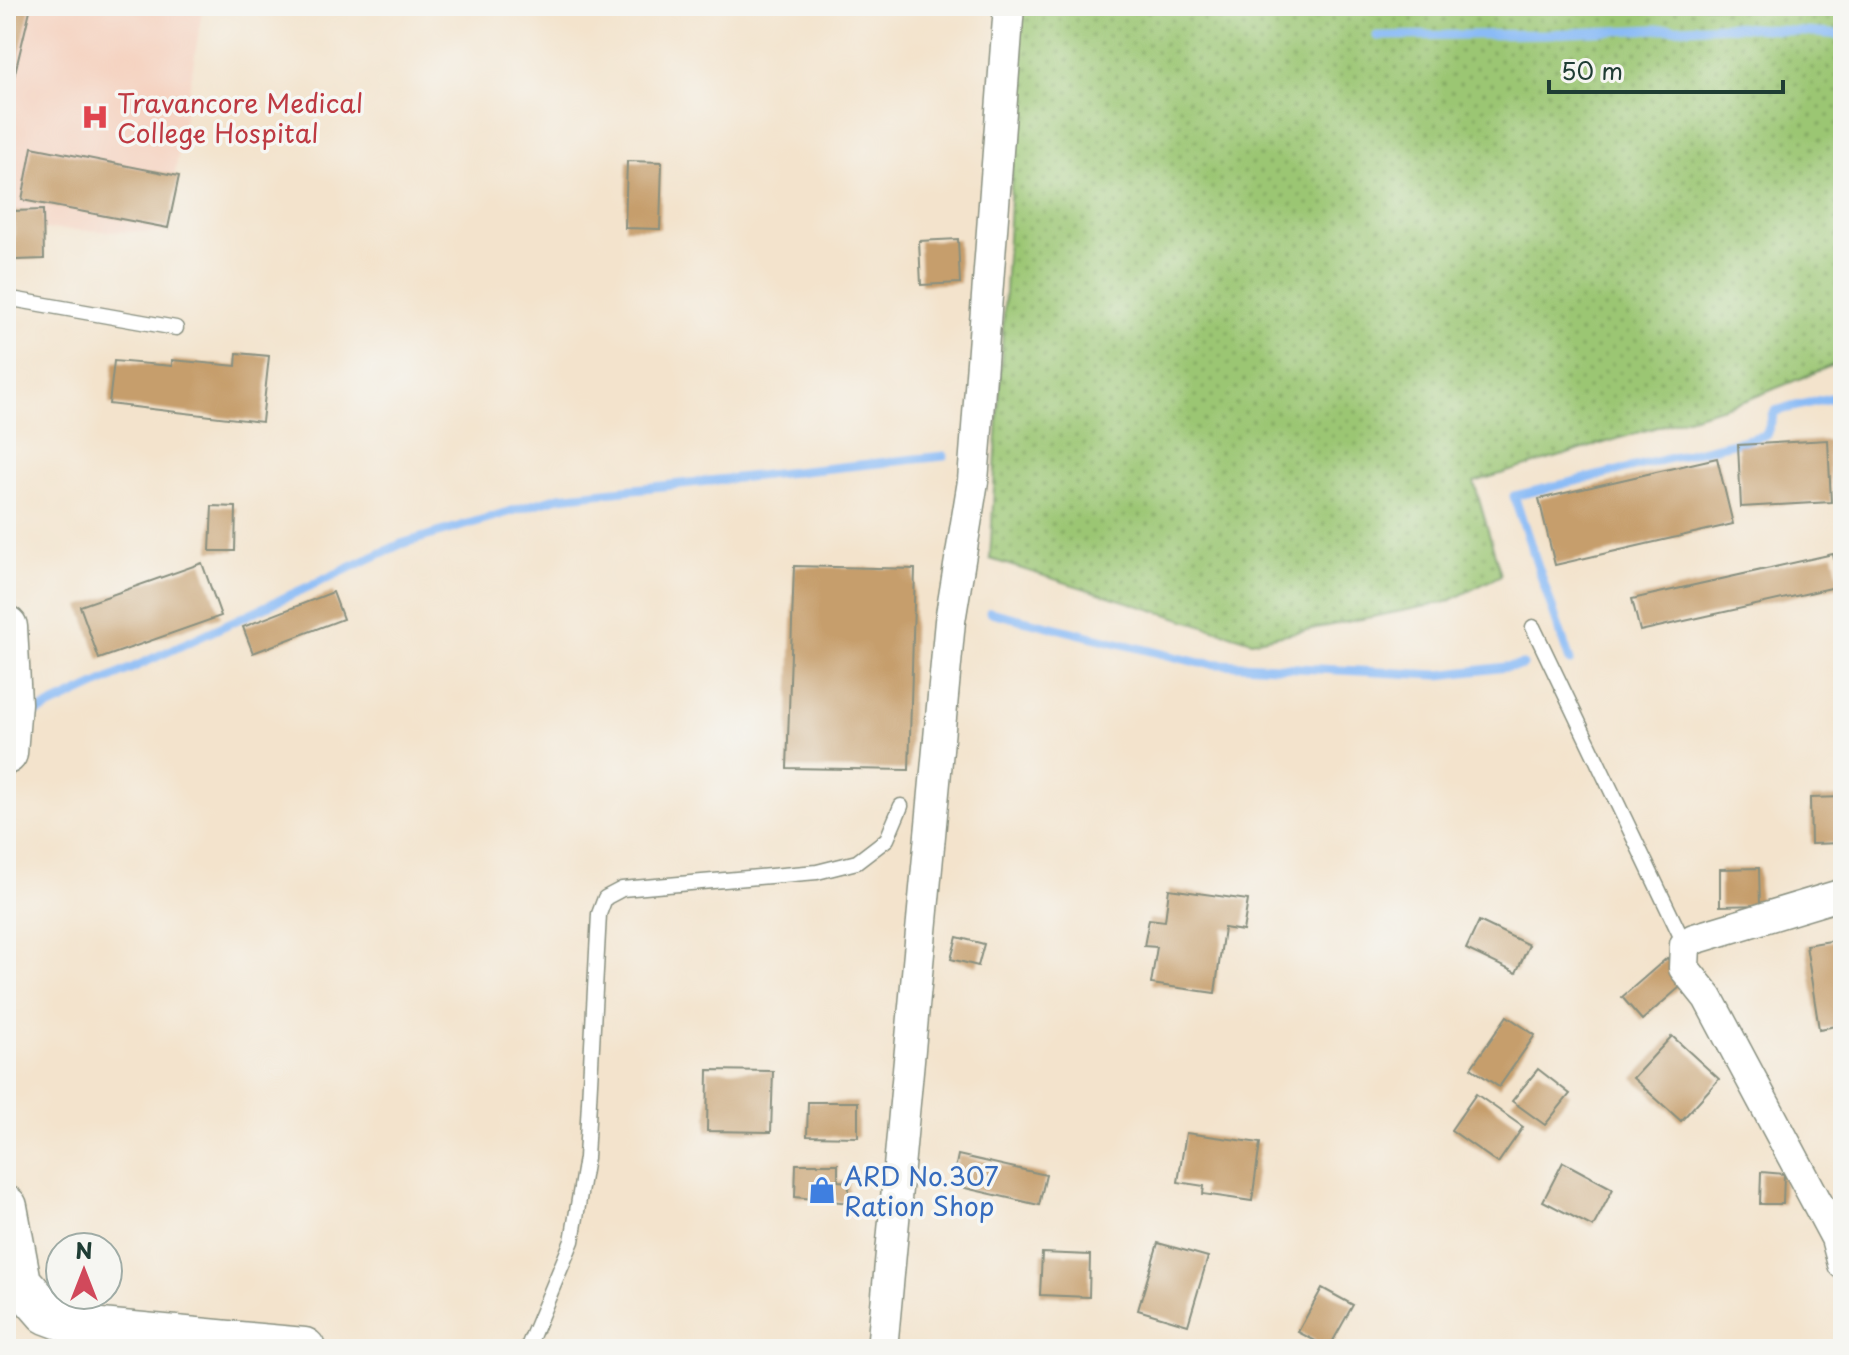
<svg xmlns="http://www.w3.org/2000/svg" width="1849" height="1355" font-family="'Playpen Sans',sans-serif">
	<defs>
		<pattern id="grass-dots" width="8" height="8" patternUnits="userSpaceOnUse" patternTransform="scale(2)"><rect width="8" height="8" fill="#9bc673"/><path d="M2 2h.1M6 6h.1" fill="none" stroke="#7ea25f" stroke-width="1.8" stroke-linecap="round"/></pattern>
	</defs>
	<rect width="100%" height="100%" fill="#f6f6f2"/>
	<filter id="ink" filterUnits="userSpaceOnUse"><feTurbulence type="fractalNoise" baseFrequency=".0125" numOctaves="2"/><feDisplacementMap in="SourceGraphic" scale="16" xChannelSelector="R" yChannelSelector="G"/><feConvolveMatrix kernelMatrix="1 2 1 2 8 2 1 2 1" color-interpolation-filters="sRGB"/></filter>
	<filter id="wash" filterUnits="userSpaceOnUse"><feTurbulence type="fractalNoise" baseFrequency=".006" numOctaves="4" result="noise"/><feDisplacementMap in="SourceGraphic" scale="32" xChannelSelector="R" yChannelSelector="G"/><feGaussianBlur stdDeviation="1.8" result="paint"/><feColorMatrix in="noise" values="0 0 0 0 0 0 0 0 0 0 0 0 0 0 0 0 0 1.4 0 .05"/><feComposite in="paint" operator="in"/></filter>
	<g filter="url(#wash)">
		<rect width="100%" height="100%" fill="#f3e3cc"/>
		<!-- built -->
		<polygon fill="#f5d3c1" points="6,6 203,6 165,233 6,228"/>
		<!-- grass -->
		<polygon fill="url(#grass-dots)" stroke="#5d8254" stroke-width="2" points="1021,6 1843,6 1843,361 1747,400 1474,482 1501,575 1447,602 1252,641 990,559"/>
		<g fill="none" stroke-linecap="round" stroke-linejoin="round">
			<!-- stream -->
			<g stroke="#8abbf6" stroke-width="9">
				<polyline points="1377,36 1545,34 1727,26 1843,35"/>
				<polyline points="990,612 1200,663 1439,675 1523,665"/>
				<polyline points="1570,661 1514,496 1766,435 1775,411 1843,395"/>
				<polyline points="24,718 401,544 559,497 944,456"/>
			</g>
		</g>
		<g id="blocks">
			<!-- building -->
			<g fill="#c69e6c">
				<polygon points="6,6 31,6 7,106 6,106"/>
				<polygon points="275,6 321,6 321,12 274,10"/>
				<polygon points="32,147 179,176 168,228 22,200"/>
				<polygon points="627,161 662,162 660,229 625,228"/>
				<polygon points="43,210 44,259 15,260 13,211"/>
				<polygon points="958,239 960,283 921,285 919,241"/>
				<polygon points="237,353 269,356 262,422 109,404 114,361 172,366 172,360 236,366"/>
				<polygon points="1828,440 1831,502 1741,507 1738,445"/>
				<polygon points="1717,458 1733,524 1555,565 1539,499"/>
				<polygon points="212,506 236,507 235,551 210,551"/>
				<polygon points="1833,554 1840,586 1640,631 1632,599"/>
				<polygon points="202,563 221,616 99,659 80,606"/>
				<polygon points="794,566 915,569 909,770 787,768"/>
				<polygon points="333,592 343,619 253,653 243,627"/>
				<polygon points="1843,797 1843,843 1811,844 1810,798"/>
				<polygon points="1759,868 1760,905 1720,906 1720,869"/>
				<polygon points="1169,889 1248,900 1243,931 1224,928 1215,993 1151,984 1157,947 1144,946 1149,919 1165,921"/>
				<polygon points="1479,921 1529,945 1516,973 1466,949"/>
				<polygon points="957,937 984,944 978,966 951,959"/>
				<polygon points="1843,939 1843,1025 1819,1029 1806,945"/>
				<polygon points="1667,958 1687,981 1642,1020 1622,997"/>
				<polygon points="1507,1016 1535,1035 1499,1087 1471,1068"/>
				<polygon points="1672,1036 1719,1079 1681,1121 1633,1078"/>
				<polygon points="1538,1069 1570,1094 1545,1125 1512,1101"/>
				<polygon points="708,1070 773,1071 771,1132 707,1131"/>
				<polygon points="1476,1094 1523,1127 1498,1163 1451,1130"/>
				<polygon points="808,1102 858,1102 858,1137 807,1136"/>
				<polygon points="1186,1133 1260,1143 1252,1201 1203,1194 1204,1186 1178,1182"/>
				<polygon points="958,1155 1046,1175 1039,1205 952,1185"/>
				<polygon points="1563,1162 1613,1189 1593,1227 1543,1201"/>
				<polygon points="796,1164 838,1164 838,1181 849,1182 849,1203 795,1197"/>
				<polygon points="1761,1172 1784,1174 1783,1204 1760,1204"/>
				<polygon points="1158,1243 1208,1257 1188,1325 1138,1310"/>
				<polygon points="1042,1253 1090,1255 1089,1297 1040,1295"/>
				<polygon points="1322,1288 1353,1305 1329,1348 1298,1332"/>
			</g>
		</g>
	</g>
	<g filter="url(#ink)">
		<use href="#blocks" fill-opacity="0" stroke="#899080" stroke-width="2"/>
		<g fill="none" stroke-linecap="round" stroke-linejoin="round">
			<!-- lane casing -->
			<g stroke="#899080" stroke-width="17">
				<g id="lane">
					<polyline points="6,298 176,328"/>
					<polyline points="1533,627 1685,945"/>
					<polyline points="527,1349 572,1241 586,1158 599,914 605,898 622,889 817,872 857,862 887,839 901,806"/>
				</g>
			</g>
			<!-- street casing -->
			<g stroke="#899080" stroke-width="33">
				<g id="street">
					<polyline points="1843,894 1694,939 1685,945 1684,968 1708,998 1836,1238 1843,1264"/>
					<polyline points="882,1349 950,621 973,481 1009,6"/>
				</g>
			</g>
			<!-- secondary casing -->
			<g stroke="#899080" stroke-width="45">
				<g id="secondary">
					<polyline points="6,627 10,703 6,753"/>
					<polyline points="6,1207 20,1282 47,1313 90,1329 304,1349"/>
				</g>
			</g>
			<!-- lane -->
			<use href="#lane" stroke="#fff" stroke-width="14"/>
			<!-- street -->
			<use href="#street" stroke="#fff" stroke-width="30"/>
			<!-- secondary -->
			<use href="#secondary" stroke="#fff" stroke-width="42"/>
		</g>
	</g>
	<!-- icons -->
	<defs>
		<g id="hospital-bare" transform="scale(2.16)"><path d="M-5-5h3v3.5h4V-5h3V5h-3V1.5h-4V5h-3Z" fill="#e0444e" stroke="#f6f6f2" stroke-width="2.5" paint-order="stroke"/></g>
		<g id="shop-bare" transform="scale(2.16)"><path d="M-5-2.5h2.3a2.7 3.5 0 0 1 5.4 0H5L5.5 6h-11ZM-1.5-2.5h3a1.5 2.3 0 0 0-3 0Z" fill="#3f7fe0" stroke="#f6f6f2" stroke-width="2.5" paint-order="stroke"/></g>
	</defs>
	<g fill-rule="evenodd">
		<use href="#hospital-bare" x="95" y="117"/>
		<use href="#shop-bare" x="822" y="1190"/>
	</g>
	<g text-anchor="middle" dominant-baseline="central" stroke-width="7" stroke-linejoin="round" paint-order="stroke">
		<!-- health labels -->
		<g font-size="26" fill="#be3a42" stroke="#f6f6f2" text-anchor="start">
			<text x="117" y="102">Travancore Medical<tspan x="117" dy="30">College Hospital</tspan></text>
		</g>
		<!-- shop labels -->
		<g font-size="26" fill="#366cbe" stroke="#f6f6f2" text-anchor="start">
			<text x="844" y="1175">ARD No.307<tspan x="844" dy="30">Ration Shop</tspan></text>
		</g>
	</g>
	<!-- margin -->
	<rect width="1849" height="1355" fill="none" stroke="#f6f6f2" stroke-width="32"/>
	<!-- north arrow -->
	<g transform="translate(84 1271)"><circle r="38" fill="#f6f6f2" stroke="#a0aca6" stroke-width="2"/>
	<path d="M0-6L14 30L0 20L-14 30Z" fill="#d1495b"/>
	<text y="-12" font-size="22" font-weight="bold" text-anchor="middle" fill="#1f3d34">N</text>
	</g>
	<!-- scale -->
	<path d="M1549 80v12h234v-12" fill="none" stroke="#1f3d34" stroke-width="4"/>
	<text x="1561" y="80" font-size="24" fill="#1f3d34" stroke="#f6f6f2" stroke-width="6" paint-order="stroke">50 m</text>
</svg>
